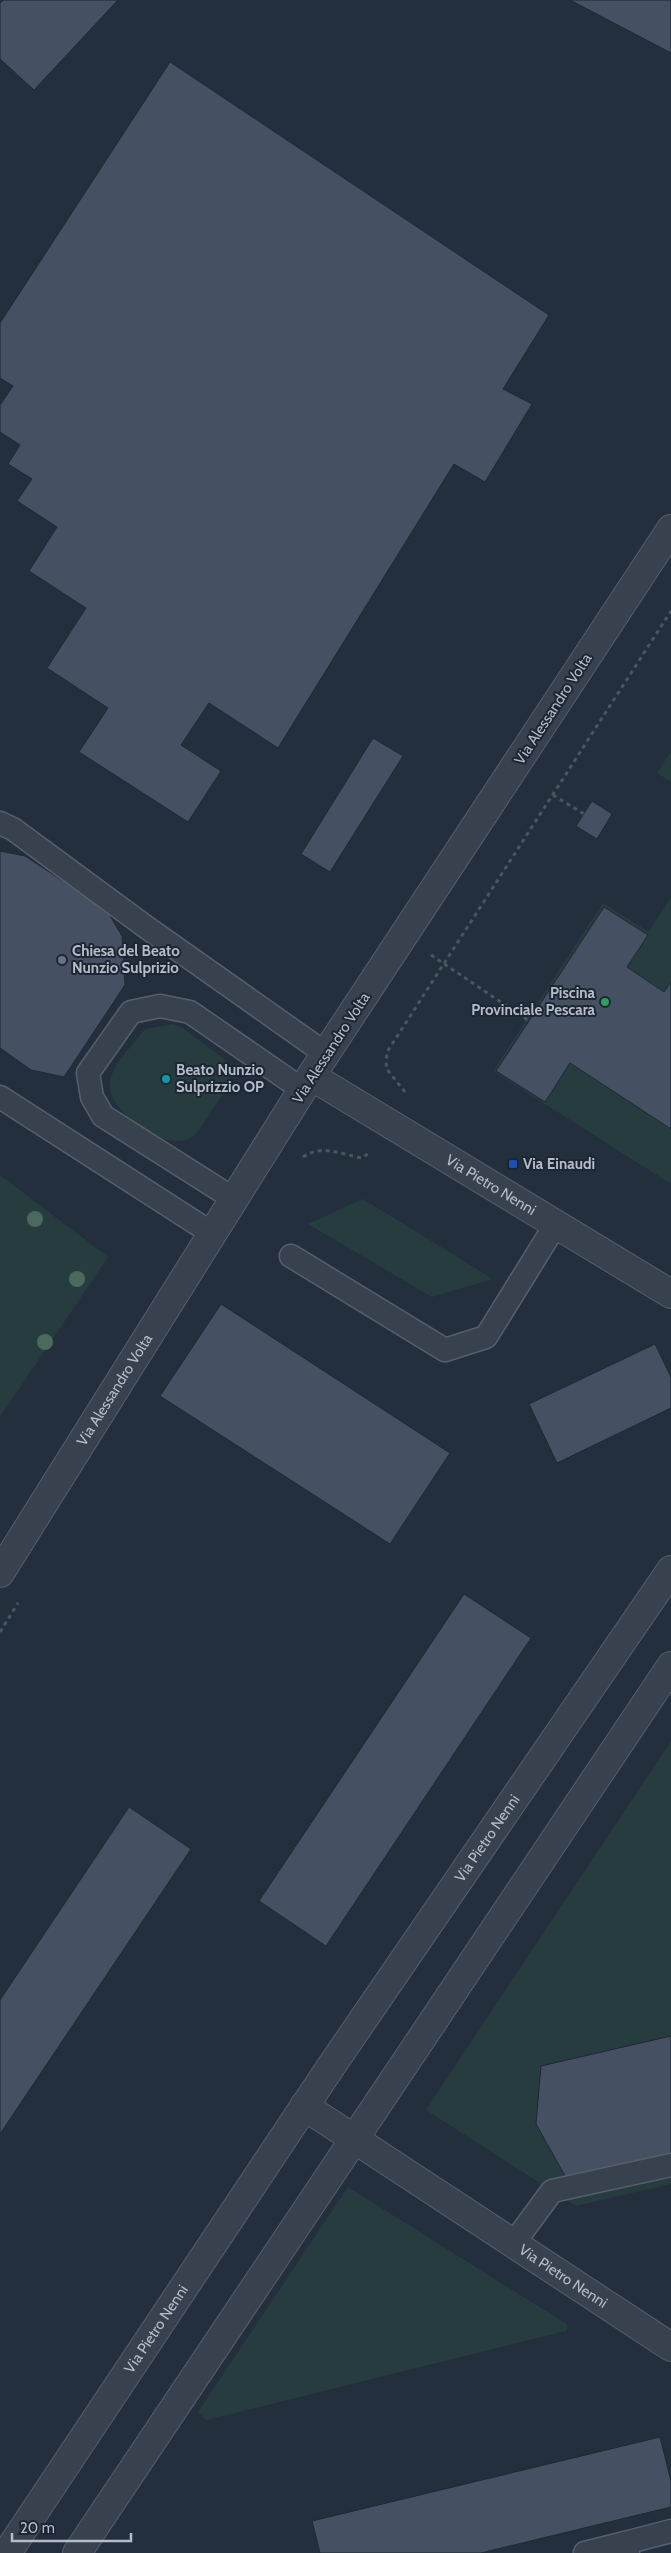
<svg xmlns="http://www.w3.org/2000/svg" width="671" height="2553" font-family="Cabin,sans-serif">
	<rect width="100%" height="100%" fill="#242f3e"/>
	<!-- green -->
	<g fill="#263c3f">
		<polygon points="671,751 671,782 657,773"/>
		<polygon points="671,897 671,1184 493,1071 603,903 649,932"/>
		<path d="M173 1024 184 1029 227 1061C232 1084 228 1087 215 1106 208 1116 200 1133 188 1139 163 1151 107 1111 110 1083 112 1064 134 1044 145 1029Z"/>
		<polygon points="0,1175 108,1257 0,1417"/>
		<polygon points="363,1199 493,1279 432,1297 308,1224"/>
		<polygon points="671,1741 671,2184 576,2206 426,2110"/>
		<polygon points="348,2187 568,2325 566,2331 206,2420 198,2412"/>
	</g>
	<!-- building -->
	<g fill="#455162" stroke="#1f2835">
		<polygon points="3,0 118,0 34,90 0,59 0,3"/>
		<polygon points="570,0 671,0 671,53"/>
		<polygon points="170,62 549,315 503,389 532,404 485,482 454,464 278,748 209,703 181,745 221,771 188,822 79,752 108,708 47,668 86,608 29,571 57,527 17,501 32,479 8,464 20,445 0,432 0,405 13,386 0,378 0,323"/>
		<polygon points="373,738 403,756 330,872 301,854"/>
		<polygon points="592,801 612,814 597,839 576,826"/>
		<polygon points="0,851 25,856 106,909 122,936 125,985 64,1077 31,1070 0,1048"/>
		<polygon points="604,907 648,935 627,967 664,992 671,982 671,1129 570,1063 545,1102 496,1071"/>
		<polygon points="221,1304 450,1453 390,1544 160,1396"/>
		<polygon points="655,1344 671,1377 671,1408 557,1463 529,1404"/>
		<polygon points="464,1594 531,1638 326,1946 259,1901"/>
		<polygon points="129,1807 191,1849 0,2134 0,2000"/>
		<polygon points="671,2036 671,2162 569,2183 536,2124 541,2066"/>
		<polygon points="660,2437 671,2481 671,2507 481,2553 320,2553 312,2521"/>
	</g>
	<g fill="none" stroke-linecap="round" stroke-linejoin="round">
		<!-- service casing -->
		<g stroke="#565f6c" stroke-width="25">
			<g id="service">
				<polyline points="0,823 13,829 146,927 326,1054"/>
				<polyline points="0,1097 213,1234"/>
				<polyline points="234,1199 103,1116 92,1097 88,1073 131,1012 160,1006 190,1012 303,1090"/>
				<polyline points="291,1256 445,1350 486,1337 556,1224"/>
				<polyline points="513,2244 552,2191 671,2165"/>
				<polyline points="625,2543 671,2531"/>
				<polyline points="585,2553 625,2543 628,2553"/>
			</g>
		</g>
		<!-- minor casing -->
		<g stroke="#565f6c" stroke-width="30">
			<g id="minor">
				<path id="s1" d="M0 1573 311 1076"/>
				<path id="s2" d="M304 2106 671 2347"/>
			</g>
		</g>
		<!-- tertiary casing -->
		<g stroke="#565f6c" stroke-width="30">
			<g id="tertiary">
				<path id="s3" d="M671 529 311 1076 671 1294"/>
				<path id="s4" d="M7 2553 332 2065 671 1570"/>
				<polyline points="77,2553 671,1666"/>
			</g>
		</g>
		<!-- path -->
		<g stroke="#44595c" stroke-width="3" stroke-dasharray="4 4" stroke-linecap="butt">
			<polyline points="553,795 584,814"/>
			<polyline points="431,955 529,1021"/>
			<polyline points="405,1092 386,1068 387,1052 671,611"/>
			<path d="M303 1157C322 1144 340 1154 362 1158L369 1153"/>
			<polyline points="0,1632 18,1603"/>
		</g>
		<!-- service -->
		<use href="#service" stroke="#38414e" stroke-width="22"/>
		<!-- minor -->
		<use href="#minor" stroke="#38414e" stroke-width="28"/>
		<!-- tertiary -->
		<use href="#tertiary" stroke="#38414e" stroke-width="28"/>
	</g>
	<!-- trees -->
	<g fill="#4b6a5d">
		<circle cx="35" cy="1219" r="8"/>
		<circle cx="77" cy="1279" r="8"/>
		<circle cx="45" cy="1342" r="8"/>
	</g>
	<!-- markers -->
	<circle fill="#6b7280" stroke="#1d2633" stroke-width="2" cx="62" cy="960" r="5"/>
	<circle fill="#2e9e5b" stroke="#1d2633" stroke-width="2" cx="605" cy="1002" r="5"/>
	<circle fill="#0f9aa8" stroke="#1d2633" stroke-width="2" cx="166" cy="1079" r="5"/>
	<rect fill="#1a4fb4" stroke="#1d2633" stroke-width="2" x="508" y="1159" width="10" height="10" rx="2.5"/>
	<g text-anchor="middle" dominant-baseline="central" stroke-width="4" stroke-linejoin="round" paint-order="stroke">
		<!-- street labels -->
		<g font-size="15" fill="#b4bcc9" stroke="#1d2633">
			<text transform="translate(553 709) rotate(-57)">Via Alessandro Volta</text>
			<text transform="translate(331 1048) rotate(-57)">Via Alessandro Volta</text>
			<text stroke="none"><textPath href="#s3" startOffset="865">Via Pietro Nenni</textPath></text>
			<text stroke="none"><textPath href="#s1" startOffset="216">Via Alessandro Volta</textPath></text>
			<text stroke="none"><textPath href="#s4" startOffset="861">Via Pietro Nenni</textPath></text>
			<text stroke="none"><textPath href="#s2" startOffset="310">Via Pietro Nenni</textPath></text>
			<text stroke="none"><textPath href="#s4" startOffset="269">Via Pietro Nenni</textPath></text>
		</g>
		<!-- poi labels -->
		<g font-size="15" font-weight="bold" fill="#b4bcc9" stroke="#1d2633" text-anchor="start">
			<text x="72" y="951">Chiesa del Beato<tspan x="72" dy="17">Nunzio Sulprizio</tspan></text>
			<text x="595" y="993" text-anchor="end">Piscina<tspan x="595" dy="17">Provinciale Pescara</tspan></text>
			<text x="176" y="1070">Beato Nunzio<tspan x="176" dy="17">Sulprizzio OP</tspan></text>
			<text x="523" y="1164">Via Einaudi</text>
		</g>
	</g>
	<!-- scale -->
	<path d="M12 2533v8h119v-8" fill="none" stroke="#b4bcc9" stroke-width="2.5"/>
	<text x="20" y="2533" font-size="15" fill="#b4bcc9" stroke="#1d2633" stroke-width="4" paint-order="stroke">20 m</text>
</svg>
